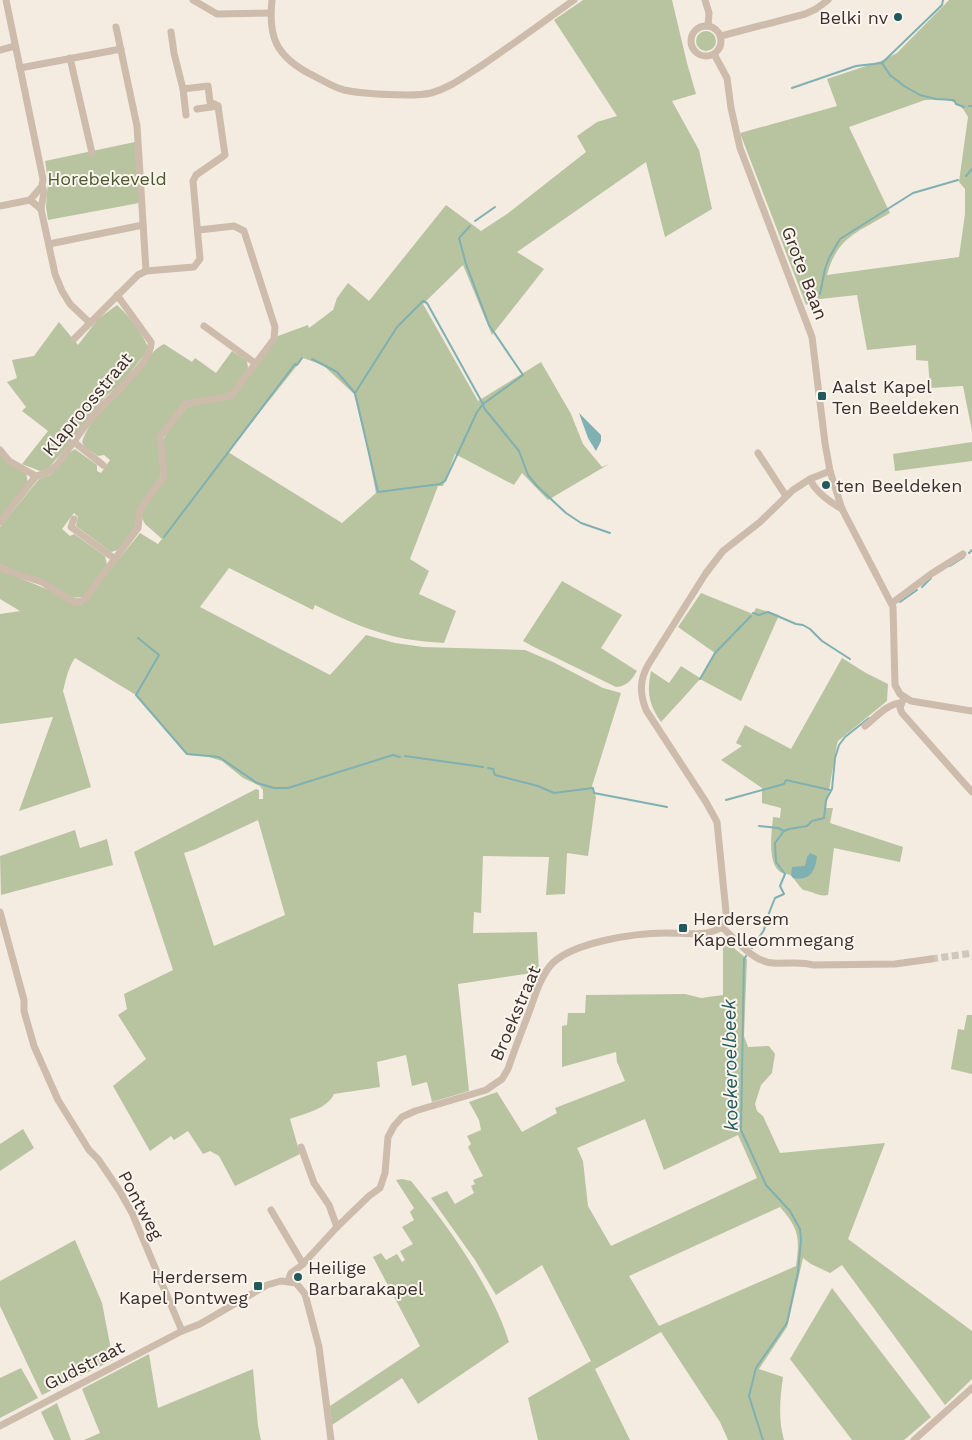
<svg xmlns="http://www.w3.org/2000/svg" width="972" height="1440" font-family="'Work Sans',sans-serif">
	<rect width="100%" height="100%" fill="#f4ebe1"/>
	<!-- green -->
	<g fill="#b8c4a0" fill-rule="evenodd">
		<path d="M583 0H672L687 63 696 94 672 101 699 150 712 209 665 237 646 162 517 252 544 269 492 335 463 265 423 304 478 401 541 362 571 414 583 444 602 467 609 464 548 500 522 473 514 485 455 454 443 486H438L410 559 429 571 419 594 456 611 444 643C431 642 418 641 406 639 374 633 344 620 315 605L313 610 229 568 200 607 330 675 366 635 395 643 423 647 525 650 553 662 603 688 621 693 592 786 596 797 588 856 567 853 565 894 546 895 549 857 483 856 481 913 474 912 473 933 537 932 539 972 458 984 469 1091 432 1102 427 1082 412 1086 406 1055 377 1062 380 1087 334 1094C327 1109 304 1114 290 1119L300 1154 235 1186 219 1156 210 1151 203 1154 188 1131 174 1140 171 1136 150 1151 113 1086 146 1059 118 1015 127 1009 124 994 173 970 134 852 256 789 259 790V799H263V790L260 786 243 778 222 761 206 756 188 755 136 695 75 658C68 668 66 679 63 691L91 787 19 811 53 717 0 724V614L20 611 0 599V570L54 592 70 603 81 605 140 533 158 544 162 539 145 524 142 518 143 510 167 477 163 440 169 429 187 407 233 398 278 336 308 325 309 328 333 310 337 298 348 283 369 301 446 205 481 231 507 214 586 152 577 136 597 122 617 116 554 20ZM303 358 323 365 354 394 367 447 376 493 342 523 228 452ZM258 820 285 915 214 946 184 853 196 849Z"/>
		<path d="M949 0H972V431L963 386 930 388 928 361 916 360V345L867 350 857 295 820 299 806 305 740 133 837 106 827 79 881 61 897 53ZM925 100C944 100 958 97 968 117L959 182 965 189V214L959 257 827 275C837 237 858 232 890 213L849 127Z"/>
		<circle cx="706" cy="41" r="10"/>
		<polygon points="135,142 139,203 48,220 46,207 48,180 45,161"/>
		<path d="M117 305C129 316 141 331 148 347L144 355 123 382 106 396 67 447 46 471H40L22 464 48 431 22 411 26 407 7 382 17 378 12 360 34 356 59 322 78 345 98 319Z"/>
		<path d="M164 344 192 362 195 358 216 373 232 351 247 361 248 368 231 392 221 396 191 400 160 434 161 472 159 481 139 508 137 524 118 550 111 552 76 526 78 517 74 513 62 529 70 536 74 534 105 556 107 565 83 597 71 598 0 564V527L39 479 50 475 64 461 69 453 75 449 97 465V471L101 473 110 460 104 455 98 456 85 447 82 442C90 417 112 403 128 384 140 371 149 351 164 344Z"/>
		<polygon points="972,442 972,461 895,471 893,454"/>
		<polygon points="0,453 26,473 28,483 0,519"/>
		<path d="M562 581 622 615 601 648 637 671C631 680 628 686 616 687L532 646 523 641Z"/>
		<path d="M701 593 753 614 756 608 779 615 741 701 700 679 684 697 661 722C648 703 647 692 651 671L669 683 681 666 700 678 715 653 678 627Z"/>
		<path d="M842 658 866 673 888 684 887 701 838 741 837 744 826 808H833L830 823 903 847 900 862 834 848 828 895C819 897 812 891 803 890 799 886 794 878 790 875 786 873 782 874 779 871 767 860 772 831 773 817L780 818 781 808 762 803V788L721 760 742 746 736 743 745 725 791 749Z"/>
		<polygon points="75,830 80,848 107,839 113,865 1,895 0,856"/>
		<path d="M728 943 747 959 744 1036 748 1047 769 1046 775 1054 772 1073 761 1085 755 1104 757 1111 763 1116 780 1153 885 1143 848 1239 972 1331V1379L945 1405 842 1265 830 1273 811 1264 803 1258 787 1327 759 1369 783 1377C780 1399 778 1419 784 1440H728L720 1422 661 1332 595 1369 630 1440H538L528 1398 591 1361 542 1265 496 1295 475 1260 431 1198 447 1191 455 1204 474 1193 471 1186 475 1184 473 1180 483 1176 468 1147 471 1144 467 1136 481 1130 479 1120 469 1102 497 1092 522 1132 557 1113 555 1108 625 1081 617 1062 616 1052 562 1067V1026L567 1025 568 1013H585L586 995 685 994 701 998 723 995V944ZM645 1119 664 1170 738 1135 757 1178 611 1246 588 1206 583 1161 577 1148ZM780 1207C799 1229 800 1237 796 1266L659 1326 629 1276Z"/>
		<polygon points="967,1015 972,1015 972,1074 951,1069 958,1029 964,1030"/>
		<polygon points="23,1129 34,1148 0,1171 0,1144"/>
		<path d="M402 1179 411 1181 415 1186C451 1230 492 1288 509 1342L418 1404 402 1378 332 1425 330 1406 420 1346 373 1257 381 1253 386 1260 397 1254 402 1262 405 1260 400 1251 413 1244 402 1227 414 1220 410 1212 414 1208 396 1180Z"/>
		<polygon points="75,1240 102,1303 113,1360 42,1395 0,1306 0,1281"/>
		<polygon points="832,1288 931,1417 904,1440 852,1440 790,1359"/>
		<polygon points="149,1354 158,1408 253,1369 258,1426 261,1440 84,1440 100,1433 82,1389"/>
		<polygon points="21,1368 38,1398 0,1418 0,1378"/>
		<polygon points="57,1403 71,1440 54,1440 41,1412"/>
	</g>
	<!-- water -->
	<g fill="#7fb0b2">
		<polygon points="579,413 601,435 601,441 596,451 588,438"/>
		<path d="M810 853 817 856C815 872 810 881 793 878L791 875 792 867 805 866 807 857Z"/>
	</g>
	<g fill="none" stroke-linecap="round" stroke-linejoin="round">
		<!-- stream -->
		<g stroke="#7fb0b2" stroke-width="2">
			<polyline points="882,63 890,75 904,86 920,95 936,99 954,100 956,104 964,107"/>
			<polyline points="792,88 856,66 882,63 942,5 943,0"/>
			<polyline points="969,106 972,106"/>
			<polyline points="966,176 972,169"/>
			<polyline points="475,221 495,207"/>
			<polyline points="820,294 825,269 829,258 840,239 913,193 958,180"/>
			<polyline points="312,359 337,372 355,393 397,327 423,301 427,303 483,404 484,408 519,451 528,475 537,486 566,513 581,523 610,533"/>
			<polyline points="355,393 378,492 440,484 445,481 477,412 483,404 523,375 489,325 466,264 459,238 470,226"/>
			<polyline points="164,537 295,364 297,365 302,358"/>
			<polyline points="969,553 972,550"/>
			<polyline points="950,566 964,557"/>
			<polyline points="922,587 931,578"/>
			<polyline points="900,602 917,590"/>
			<polyline points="753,613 759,615 768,612 796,624 803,625 810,629 822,641 850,659"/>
			<polyline points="138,638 159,655 136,695 187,754 219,757 257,783 274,788 288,788 393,755 400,757"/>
			<polyline points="700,679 715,653 751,616"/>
			<polyline points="405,756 483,767"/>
			<polyline points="488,768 493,769 495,775 538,786 554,793 593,788 594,793 667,807"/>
			<polyline points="726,800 784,784 786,780 830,790"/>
			<polyline points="759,826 778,828 784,831"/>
			<polyline points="752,948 764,930 767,918 775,898 784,894 780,886 785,874 776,862 775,843 784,831 789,829 807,826 812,821 824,818 826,800 832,789 835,758 839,745 845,737 869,718"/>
			<polyline points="746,956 744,959 741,1130 766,1185 790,1211 800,1229 801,1240 798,1272 787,1323 756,1368 749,1396 763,1440"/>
		</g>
		<!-- minor-tunnel -->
		<polyline stroke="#cfc6bd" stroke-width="7" stroke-dasharray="7 3.5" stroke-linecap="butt" points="931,959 972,953"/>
		<!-- minor -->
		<g stroke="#cdbbac" stroke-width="7">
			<polyline points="6,0 43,179 42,186 30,200"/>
			<polyline points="193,0 217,14 270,13"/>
			<path d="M272 0C268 37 276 56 310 74 321 79 332 87 344 90 362 94 414 97 431 93 450 88 465 76 481 66 512 45 543 22 574 0"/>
			<polyline points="705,0 709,13 708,26"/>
			<circle cx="706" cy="41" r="15"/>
			<polyline points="116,27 137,126 146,271"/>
			<polyline points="171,32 174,53 183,89"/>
			<polyline points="721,36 805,14 816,9 828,0"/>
			<polyline points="0,50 15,46"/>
			<polyline points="714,54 727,78 731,108 740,148 812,337 825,443 830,471 842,509 893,607 895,685 900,694 911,701 972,711"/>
			<polyline points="70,58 92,153"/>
			<polyline points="20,68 121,49"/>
			<polyline points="197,109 218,106"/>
			<polyline points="30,200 41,209 55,274 62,291 70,304 90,323"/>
			<polyline points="0,206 30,200"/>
			<polyline points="41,209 44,192 42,186"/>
			<polyline points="49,244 143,225"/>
			<polyline points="204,326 255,363"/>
			<polyline points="74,339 138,275 146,271 194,267 200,259 193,181 196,175 225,155 218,106 210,102 208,86 183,89 186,115"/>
			<polyline points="74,442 103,465"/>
			<polyline points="0,450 9,461 36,476"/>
			<polyline points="758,453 786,496"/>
			<path d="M810 479C815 492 830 502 842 509"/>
			<polyline points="74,519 71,527 115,559"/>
			<path d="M0 522 36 476C46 474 51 471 58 464 70 447 82 429 95 414 108 397 153 363 151 342L117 295"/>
			<polyline points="0,567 5,570 42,582 72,601 78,602 84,600 138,528 140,510 164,476 160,437 185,404 231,396 274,339 275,327 244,231 234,226 199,230"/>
			<polyline points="892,603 931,574 963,554"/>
			<polyline points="904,697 900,708 902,713 972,792"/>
			<path d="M865 726C875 718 888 703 901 703"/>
			<polyline points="0,912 24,1000 24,1011 34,1046 58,1100 89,1150 98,1159 119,1190 132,1213 182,1331"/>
			<path d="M722 927 726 918V912L717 822 706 802 646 710C640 694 639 681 648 665L706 573 723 551 760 522 793 490 810 479 830 471"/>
			<path d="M722 927C736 940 753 962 773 963 787 964 800 961 813 965L895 964 931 959"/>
			<polyline points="301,1147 314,1183 329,1205 337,1227"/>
			<polyline points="271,1210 303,1264"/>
			<path d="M288 1281 291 1273 302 1265 337 1227 369 1196 380 1188 385 1173 388 1137 394 1126 402 1117 415 1111 486 1090 502 1079 508 1069C514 1051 521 1033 528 1015 534 999 539 980 550 966 570 942 636 933 666 933 683 933 708 937 722 927"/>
			<polyline points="0,1426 182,1331 200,1324 267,1285 281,1281 296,1283 305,1294 319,1347 331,1440"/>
			<polyline points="914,1440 972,1388"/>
		</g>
	</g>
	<!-- markers -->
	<g fill="#1f5a5e" stroke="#fbf5ee" stroke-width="2">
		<circle cx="898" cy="17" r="5"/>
		<rect x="817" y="391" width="10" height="10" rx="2.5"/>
		<circle cx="826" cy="485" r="5"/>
		<rect x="678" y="923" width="10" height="10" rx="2.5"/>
		<circle cx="298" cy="1277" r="5"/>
		<rect x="253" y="1281" width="10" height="10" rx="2.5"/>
	</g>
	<g text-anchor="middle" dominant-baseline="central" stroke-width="4" stroke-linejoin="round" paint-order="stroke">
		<!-- poi labels -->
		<g font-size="18" fill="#3b302b" stroke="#fbf5ee" text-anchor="start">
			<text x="888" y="17" text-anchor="end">Belki nv</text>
			<text x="832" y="386">Aalst Kapel<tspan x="832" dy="21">Ten Beeldeken</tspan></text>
			<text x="836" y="485">ten Beeldeken</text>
			<text x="693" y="918">Herdersem<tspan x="693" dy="21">Kapelleommegang</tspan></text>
			<text x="308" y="1267">Heilige<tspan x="308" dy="21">Barbarakapel</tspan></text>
			<text x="248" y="1276" text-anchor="end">Herdersem<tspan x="248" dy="21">Kapel Pontweg</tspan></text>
		</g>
		<!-- park labels -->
		<g font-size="18" fill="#4a5a2e" stroke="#fbf5ee">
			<text x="107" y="178">Horebekeveld</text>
		</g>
		<!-- street labels -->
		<g font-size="18" fill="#3b302b" stroke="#fbf5ee">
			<text transform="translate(805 273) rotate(69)">Grote Baan</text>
			<text transform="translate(87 404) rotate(-50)">Klaproosstraat</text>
			<text transform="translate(515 1013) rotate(-67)">Broekstraat</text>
			<text transform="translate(141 1205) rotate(62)">Pontweg</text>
			<text transform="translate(84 1365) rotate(-27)">Gudstraat</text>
		</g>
		<!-- water labels -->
		<g font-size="19" font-style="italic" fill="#1f5a5e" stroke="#fbf5ee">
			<text transform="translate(730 1065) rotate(-91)">koekeroelbeek</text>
		</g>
	</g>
</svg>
